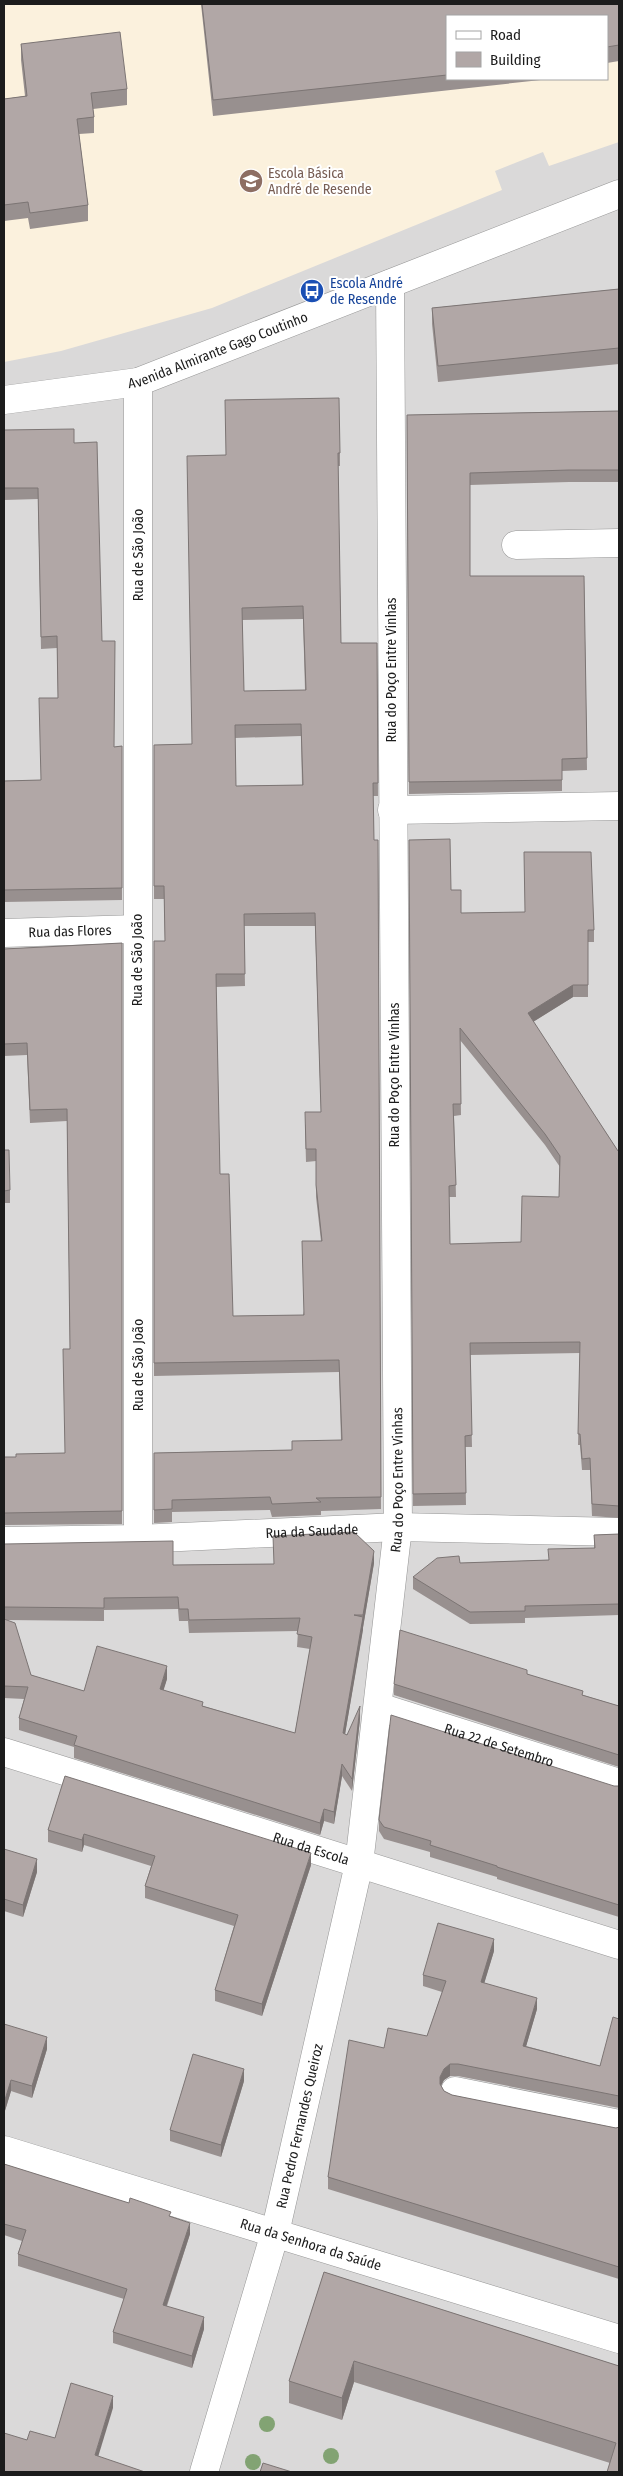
<svg xmlns="http://www.w3.org/2000/svg" width="623" height="2476" font-family="'Fira Sans Condensed',sans-serif">
	<rect width="100%" height="100%" fill="#ece6e3"/>
	<!-- residential -->
	<path fill="#dad9d9" fill-rule="evenodd" d="M4 4H619V2472H4ZM447 16H607V79H447Z"/>
	<!-- education -->
	<path fill="#fbf1dd" fill-rule="evenodd" d="M4 4H619V142L549 166 543 152 495 171 502 190 212 308 61 351 4 362ZM447 16H607V79H447Z"/>
	<g fill="none" stroke-linecap="round" stroke-linejoin="round">
		<!-- street casing -->
		<g stroke="#969696" stroke-width="29">
			<g id="street">
				<polyline points="138,382 138,1539"/>
				<path id="s1" d="M4 400 138 382 619 194"/>
				<polyline points="516,545 619,543"/>
				<polyline points="392,810 619,806"/>
				<path id="s2" d="M4 933 137 929"/>
				<path id="s3" d="M4 1541 138 1539 398 1527 619 1532"/>
				<path id="s4" d="M379 1707 619 1783"/>
				<path id="s5" d="M4 1752 619 1945"/>
				<polyline points="455,2091 619,2124"/>
				<path id="s6" d="M4 2150 619 2339"/>
				<path id="s7" d="M204 2472 275 2233 359 1864 398 1527 390 284"/>
			</g>
		</g>
		<!-- street -->
		<use href="#street" stroke="#fff" stroke-width="28"/>
	</g>
	<!-- trees -->
	<g fill="#82a373">
		<circle cx="267" cy="2424" r="8"/>
		<circle cx="331" cy="2456" r="8"/>
		<circle cx="253" cy="2462" r="8"/>
	</g>
	<!-- wall -->
	<g fill="#98908f" fill-rule="evenodd">
		<polygon points="201,4 619,4 619,61 607,63 607,16 447,16 447,79 550,79 213,116"/>
		<polygon points="21,44 127,89 127,105 93,109 94,117 94,133 79,134 88,205 88,221 30,229 28,218 4,221 4,99 25,96 21,60"/>
		<polygon points="619,289 619,364 438,382 432,324 432,308"/>
		<polygon points="619,411 619,482 569,482 470,485 470,576 584,576 587,770 562,771 562,791 409,794 407,415"/>
		<polygon points="4,430 74,443 102,641 114,747 122,746 122,900 4,902 4,781 41,780 58,698 57,648 41,649 38,499 4,500"/>
		<path d="M340 453V466H338L341 643H377L378 796H373L374 840H378L381 1509 321 1511V1515L272 1517 270 1510 172 1512V1522L154 1523V1453L292 1450 341 1440 339 1372 154 1376V941H165L164 899H154V745L192 744 225 455ZM303 619 305 690 244 691 242 620ZM301 736 302 785 236 786 235 738ZM244 926H315L321 1112 305 1125 306 1162 316 1161V1197L321 1241 303 1315 233 1316 220 1174 216 987 245 986Z"/>
		<path d="M409 840 451 890 461 913 594 930V942H588V997H573L533 1022 618 1151 619 1152V1518L592 1516 590 1470H582L580 1445H578L580 1353 470 1355 472 1447H465L466 1505 413 1506ZM460 1040 545 1145 560 1167 559 1197 521 1242 450 1244 449 1197H456L454 1116 461 1115Z"/>
		<polygon points="122,943 122,1524 4,1525 4,1457 16,1457 65,1453 70,1349 67,1121 30,1123 27,1055 4,1056 4,949"/>
		<polygon points="4,1150 10,1190 10,1203 4,1203"/>
		<polygon points="619,1534 619,1615 525,1618 525,1623 470,1624 413,1589 413,1577 460,1563 548,1560 594,1548 594,1535"/>
		<path d="M4 1544 173 1565 374 1563 345 1734 347 1735 360 1719 352 1791 342 1776 334 1824 324 1821 320 1835 74 1758V1747L19 1730V1718L24 1699 4 1698ZM178 1609 179 1621H188L189 1633 298 1631 297 1647 310 1649 295 1733 203 1706 163 1690 167 1679 84 1691 31 1675 5 1620 104 1621V1610Z"/>
		<polygon points="527,1674 583,1695 619,1706 619,1767 394,1695 394,1684"/>
		<polygon points="65,1776 311,1865 262,2016 215,2001 215,1990 234,1926 145,1898 145,1886 151,1866 84,1845 82,1852 48,1842 48,1830"/>
		<polygon points="614,1786 619,1786 619,1917 497,1879 497,1877 430,1857 430,1852 384,1839 379,1831 379,1820"/>
		<polygon points="4,1849 37,1872 23,1917 4,1911"/>
		<polygon points="494,1951 484,1983 537,2009 526,2046 600,2066 619,2019 619,2108 458,2076 450,2076 444,2080 441,2085 444,2091 452,2095 616,2128 619,2127 619,2279 328,2189 328,2177 384,2048 427,2036 442,1992 423,1986 423,1975"/>
		<polygon points="4,2024 47,2049 32,2098 11,2091 4,2114"/>
		<polygon points="244,2081 221,2157 170,2141 170,2130"/>
		<polygon points="4,2164 171,2217 190,2234 167,2306 204,2329 192,2368 113,2343 113,2332 124,2299 18,2266 18,2254 22,2241 4,2235"/>
		<polygon points="324,2272 619,2366 619,2472 610,2463 354,2382 342,2420 289,2403 289,2381"/>
	</g>
	<!-- shaded-wall -->
	<g fill="#7c7574">
		<polygon points="573,985 573,997 528,1025 528,1013"/>
		<polygon points="374,1551 374,1563 363,1627 363,1615"/>
		<polygon points="363,1617 363,1630 343,1746 343,1733"/>
		<polygon points="167,1666 167,1679 160,1702 160,1689"/>
		<polygon points="360,1706 360,1719 352,1791 352,1779"/>
		<polygon points="342,1764 342,1776 334,1824 334,1812"/>
		<polygon points="324,1809 324,1821 320,1835 320,1823"/>
		<polygon points="84,1834 84,1845 82,1852 82,1840"/>
		<polygon points="311,1853 311,1865 262,2016 262,2004"/>
		<polygon points="37,1859 37,1872 23,1917 23,1905"/>
		<polygon points="494,1939 494,1951 481,1994 481,1982"/>
		<polygon points="537,1998 537,2009 523,2057 523,2046"/>
		<polygon points="47,2037 47,2049 32,2098 32,2086"/>
		<polygon points="450,2064 450,2076 444,2080 440,2088 440,2077 444,2069"/>
		<polygon points="244,2069 244,2081 221,2157 221,2145"/>
		<polygon points="11,2080 11,2091 4,2114 4,2103"/>
		<polygon points="190,2223 190,2234 163,2316 163,2305"/>
		<polygon points="204,2317 204,2329 192,2368 192,2356"/>
		<polygon points="354,2361 354,2382 342,2420 342,2398"/>
		<polygon points="113,2396 113,2408 95,2467 95,2455"/>
	</g>
	<!-- building -->
	<g fill="#b1a7a6" stroke="#7c7574" fill-rule="evenodd">
		<polygon points="202,4 619,4 619,45 607,47 607,16 447,16 447,75 213,100"/>
		<polygon points="120,32 127,89 91,93 94,117 77,119 88,205 30,213 28,202 4,205 4,99 27,96 21,44"/>
		<polygon points="619,289 619,348 438,366 432,308"/>
		<path d="M339 398 340 453H338L341 643H377L378 783H373L374 840H378L381 1497 316 1498 321 1502 272 1504 270 1497 172 1500V1509L154 1510V1453L292 1450V1441L342 1440 339 1360 154 1363V941H165L164 886H154V745L192 744 187 456 226 455 225 400ZM303 606 306 690 244 691 242 608ZM301 724 303 785 236 786 235 725ZM315 913 321 1112H305L306 1149H316V1185L322 1241H302L304 1315 233 1316 229 1174H220L216 974H245L244 914Z"/>
		<polygon points="619,411 619,470 569,470 470,473 470,576 584,576 587,758 562,759 562,780 409,782 407,415"/>
		<polygon points="74,429 74,443 97,442 102,641 115,641 114,747 122,746 122,888 4,890 4,781 41,780 39,698 58,698 57,636 41,637 38,488 4,488 4,430"/>
		<path d="M450 839 451 890H461V913L525 912 524 852H591L594 930H588V985H573L528 1013 618 1151 619 1152V1506L592 1504 590 1458 582 1459 580 1434H578L580 1342 470 1343 472 1435 465 1436 466 1493 413 1494 409 840ZM460 1028 545 1134 560 1156 559 1197 522 1196 521 1242 450 1244 449 1186 456 1185 453 1104H461Z"/>
		<polygon points="122,943 122,1511 4,1513 4,1457 16,1457 16,1454 65,1453 63,1349 70,1349 67,1109 30,1110 27,1043 4,1044 4,949"/>
		<polygon points="4,1150 9,1150 10,1190 4,1191"/>
		<polygon points="354,1532 374,1551 363,1615 354,1615 363,1617 343,1733 347,1735 360,1706 352,1779 342,1764 334,1812 324,1809 320,1823 74,1745 77,1736 19,1718 28,1687 4,1686 4,1619 15,1623 31,1675 84,1691 97,1646 167,1666 160,1689 203,1702 202,1706 295,1733 312,1637 297,1634 300,1618 189,1620 188,1609 179,1609 178,1597 104,1598 104,1608 4,1607 4,1544 173,1541 173,1565 274,1564 273,1536"/>
		<polygon points="619,1534 619,1604 525,1606 525,1611 470,1612 413,1577 437,1558 459,1556 460,1563 549,1560 548,1549 595,1548 594,1535"/>
		<polygon points="400,1630 527,1670 527,1674 583,1691 582,1695 619,1706 619,1755 394,1684"/>
		<polygon points="391,1715 614,1786 619,1786 619,1905 497,1867 497,1866 430,1845 431,1841 384,1827 379,1820"/>
		<polygon points="65,1776 311,1853 262,2004 215,1990 238,1915 145,1886 155,1856 84,1834 82,1840 48,1830"/>
		<polygon points="4,1849 37,1859 23,1905 4,1899"/>
		<polygon points="438,1923 494,1939 481,1982 537,1998 523,2046 600,2066 613,2017 619,2019 619,2096 458,2064 450,2064 444,2069 440,2077 440,2084 444,2091 452,2095 616,2128 619,2127 619,2267 328,2177 349,2040 384,2048 388,2028 427,2036 446,1981 423,1975"/>
		<polygon points="4,2024 47,2037 32,2086 11,2080 4,2103"/>
		<polygon points="193,2054 244,2069 221,2145 170,2130"/>
		<polygon points="4,2164 129,2203 130,2198 171,2212 169,2216 190,2223 163,2305 204,2317 192,2356 113,2332 127,2289 18,2254 26,2230 4,2224"/>
		<polygon points="324,2272 619,2366 619,2472 607,2472 616,2443 354,2361 342,2398 289,2381"/>
		<polygon points="71,2383 113,2396 95,2455 145,2472 4,2472 4,2433 27,2440 30,2431 55,2438"/>
		<polygon points="263,2463 292,2472 260,2472"/>
	</g>
	<!-- icons -->
	<defs>
		<g id="school-disc" transform="scale(1.25)"><circle r="9.5" fill="#8d6e63" stroke="#fff"/><path d="M0-5L7-2L0 1L-7-2ZM-4 1L0 2.5L4 1V4Q0 6-4 4Z" fill="#fff"/></g>
		<g id="bus-disc" transform="scale(1.25)"><circle r="9.5" fill="#1a4fb4" stroke="#fff"/><path d="M-5-6H5V4H4V6H2V4H-2V6H-4V4H-5ZM-3.5-4V0h7V-4ZM-3.5 1.2v1.5H-2V1.2ZM2 1.2v1.5H3.5V1.2Z" fill="#fff"/></g>
	</defs>
	<g fill-rule="evenodd">
		<use href="#school-disc" x="251" y="181"/>
		<use href="#bus-disc" x="312" y="291"/>
	</g>
	<g text-anchor="middle" dominant-baseline="central" stroke-width="4" stroke-linejoin="round" paint-order="stroke">
		<!-- education labels -->
		<g font-size="14" fill="#785e54" stroke="#fff" text-anchor="start">
			<text x="268" y="173">Escola Básica<tspan x="268" dy="16">André de Resende</tspan></text>
		</g>
		<!-- transit labels -->
		<g font-size="14" fill="#164399" stroke="#fff" text-anchor="start">
			<text x="330" y="283">Escola André<tspan x="330" dy="16">de Resende</tspan></text>
		</g>
		<!-- street labels -->
		<g font-size="14" fill="#1c1c1c" stroke="#fff">
			<text stroke="none"><textPath href="#s1" startOffset="221">Avenida Almirante Gago Coutinho</textPath></text>
			<text transform="translate(138 555) rotate(-90)">Rua de São João</text>
			<text transform="translate(391 670) rotate(-90)">Rua do Poço Entre Vinhas</text>
			<text stroke="none"><textPath href="#s2" startOffset="66">Rua das Flores</textPath></text>
			<text transform="translate(137 960) rotate(-90)">Rua de São João</text>
			<text transform="translate(394 1075) rotate(-90)">Rua do Poço Entre Vinhas</text>
			<text transform="translate(138 1365) rotate(-90)">Rua de São João</text>
			<text stroke="none"><textPath href="#s7" startOffset="1014">Rua do Poço Entre Vinhas</textPath></text>
			<text stroke="none"><textPath href="#s3" startOffset="308">Rua da Saudade</textPath></text>
			<text stroke="none"><textPath href="#s4" startOffset="126">Rua 22 de Setembro</textPath></text>
			<text stroke="none"><textPath href="#s5" startOffset="322">Rua da Escola</textPath></text>
			<text stroke="none"><textPath href="#s7" startOffset="359">Rua Pedro Fernandes Queiroz</textPath></text>
			<text stroke="none"><textPath href="#s6" startOffset="321">Rua da Senhora da Saúde</textPath></text>
		</g>
	</g>
	<!-- border -->
	<rect width="623" height="2476" fill="none" stroke="#1c1c1c" stroke-width="10"/>
	<!-- legend -->
	<rect x="446" y="15" width="162" height="65" fill="#ffffff" stroke="#a4a4a4"/>
	<rect x="456" y="31" width="25" height="8" fill="#ffffff" stroke="#a4a4a4"/>
	<text x="490" y="40" font-size="15" fill="#1c1c1c">Road</text>
	<rect x="456" y="52" width="25" height="15" fill="#b1a7a6" stroke="#a4a4a4"/>
	<text x="490" y="65" font-size="15" fill="#1c1c1c">Building</text>
</svg>
